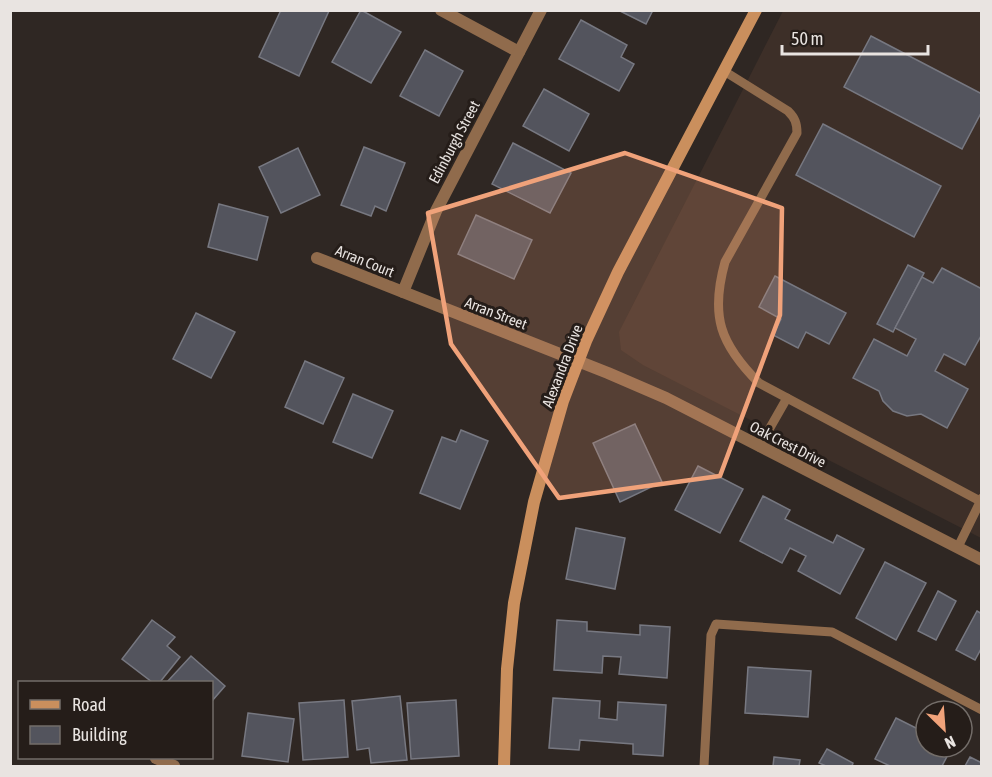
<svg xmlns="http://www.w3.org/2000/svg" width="992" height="777" font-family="'Asap Condensed',sans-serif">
	<rect width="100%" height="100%" fill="#2f2723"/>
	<!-- built -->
	<polygon fill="#3d2f28" points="783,11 981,11 981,538 643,365 621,350 619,332"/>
	<!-- building -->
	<g fill="#53545d" stroke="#777881" stroke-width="1.5">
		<polygon points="281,10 329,11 299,76 259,57"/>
		<polygon points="361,10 401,32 371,83 332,62"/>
		<polygon points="618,10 653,10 646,24"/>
		<polygon points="581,20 627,45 621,57 634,64 619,91 559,59"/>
		<polygon points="871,36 982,94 982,111 962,149 844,87"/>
		<polygon points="425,50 463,71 439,116 400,96"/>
		<polygon points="544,89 589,114 569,151 523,126"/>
		<polygon points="823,124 941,186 914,237 796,175"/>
		<polygon points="513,143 571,173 550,213 492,184"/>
		<polygon points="364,147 405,163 386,211 375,206 371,216 341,205"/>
		<polygon points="298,148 320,195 281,213 259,167"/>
		<polygon points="219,204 268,217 257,260 208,247"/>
		<polygon points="476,215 532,240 514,279 458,254"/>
		<polygon points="908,265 924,273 893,332 877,324"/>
		<polygon points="942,268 982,289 982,334 965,365 944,354 935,371 968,389 947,428 921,414 907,416 893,411 883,401 879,391 853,378 874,339 907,356 916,339 895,328 922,277 933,283"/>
		<polygon points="775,276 846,313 829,344 806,332 798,348 773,335 781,319 759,307"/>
		<polygon points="196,313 235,332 211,378 173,359"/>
		<polygon points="305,361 344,378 323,424 285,407"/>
		<polygon points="353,394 393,411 372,458 333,442"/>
		<polygon points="635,424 662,482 620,502 593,443"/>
		<polygon points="461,430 488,441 460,509 420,493 442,437 456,442"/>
		<polygon points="698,466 743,489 720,533 675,510"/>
		<polygon points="763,496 790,510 785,519 833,543 837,535 864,549 840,594 798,571 806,556 790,548 782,563 740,541"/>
		<polygon points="576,528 625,538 615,589 566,579"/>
		<polygon points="885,562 926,583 896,640 856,618"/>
		<polygon points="938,591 956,601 936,640 918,631"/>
		<polygon points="977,611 982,614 982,647 975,660 956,650"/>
		<polygon points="152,620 175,637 167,646 180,657 160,682 152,682 122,659"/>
		<polygon points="557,620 587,622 587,631 640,635 640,625 670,627 667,678 619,674 621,657 603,656 602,673 554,670"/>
		<polygon points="191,656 225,686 212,701 212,682 167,682"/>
		<polygon points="748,667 811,671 808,717 745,713"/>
		<polygon points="400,696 407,760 371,763 369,748 357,750 352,701"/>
		<polygon points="553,698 600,701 599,718 617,720 618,702 666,705 663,756 633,754 633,744 580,740 579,750 549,748"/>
		<polygon points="344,700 348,757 303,760 299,703"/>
		<polygon points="456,700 459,756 411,759 407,703"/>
		<polygon points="248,713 294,719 288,762 242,756"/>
		<polygon points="896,718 926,733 926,747 952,747 942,766 890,766 875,759"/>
		<polygon points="827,749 853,763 852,766 826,766 819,763"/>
		<polygon points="774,757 800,760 799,766 773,766"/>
		<polygon points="970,757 982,763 982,766 965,766"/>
	</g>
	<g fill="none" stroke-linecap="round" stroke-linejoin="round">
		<!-- lane -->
		<g stroke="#906b4c" stroke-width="9">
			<path d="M724 71 788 111C795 118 797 123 797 133L725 262C710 316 720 344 759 383L980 501"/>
			<polyline points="759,447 787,398"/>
			<polyline points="958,547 982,498"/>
			<polyline points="704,766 711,635 716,624 832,632 982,710"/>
		</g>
		<!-- street -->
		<g stroke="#906b4c" stroke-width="12">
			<polyline points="441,10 519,52"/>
			<polyline points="317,258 608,373 666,398 982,560"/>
			<polyline points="403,292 436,211 541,10"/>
			<polyline points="156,758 174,766"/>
		</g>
		<!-- secondary -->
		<polyline stroke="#ca8f5d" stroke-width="12" points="504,766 507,669 514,603 534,502 563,401 586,341 618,272 756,10"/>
	</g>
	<!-- marked area -->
	<path fill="#f0a27a" fill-opacity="0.2" stroke="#f0a27a" stroke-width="4.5" stroke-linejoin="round" d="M625 153 782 208 780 315 720 476 559 498 451 344 428 213Z"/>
	<g text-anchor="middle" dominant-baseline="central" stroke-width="6" stroke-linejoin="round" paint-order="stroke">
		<!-- street labels -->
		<g font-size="15" fill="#e9e4e1" stroke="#251d19">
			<text transform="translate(454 142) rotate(-62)">Edinburgh Street</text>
			<text transform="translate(365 261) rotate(22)">Arran Court</text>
			<text transform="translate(496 313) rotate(21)">Arran Street</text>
			<text transform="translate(562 366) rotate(-69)">Alexandra Drive</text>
			<text transform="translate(788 444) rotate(27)">Oak Crest Drive</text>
		</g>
	</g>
	<!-- border -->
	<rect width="992" height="777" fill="none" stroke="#e9e4e1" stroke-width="24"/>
	<!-- legend -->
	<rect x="18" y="681" width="195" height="78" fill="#251d19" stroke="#736d69" stroke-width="1.5"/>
	<rect x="30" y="700" width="30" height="9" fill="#ca8f5d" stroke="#736d69" stroke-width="1.5"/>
	<text x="72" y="711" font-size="18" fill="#e9e4e1">Road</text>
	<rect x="30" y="726" width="30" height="18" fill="#53545d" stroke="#736d69" stroke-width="1.5"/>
	<text x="72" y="741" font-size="18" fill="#e9e4e1">Building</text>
	<!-- north arrow -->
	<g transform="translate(944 729) rotate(155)"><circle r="28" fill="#251d19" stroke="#736d69" stroke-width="1.5"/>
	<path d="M0-4.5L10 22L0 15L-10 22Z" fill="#f0a27a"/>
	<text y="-9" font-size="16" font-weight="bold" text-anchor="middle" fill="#e9e4e1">N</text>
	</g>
	<!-- scale -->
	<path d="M782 45v9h146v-9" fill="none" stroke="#e9e4e1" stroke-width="3"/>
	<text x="791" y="45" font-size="18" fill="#e9e4e1" stroke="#251d19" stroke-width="4.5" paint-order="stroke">50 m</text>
</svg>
